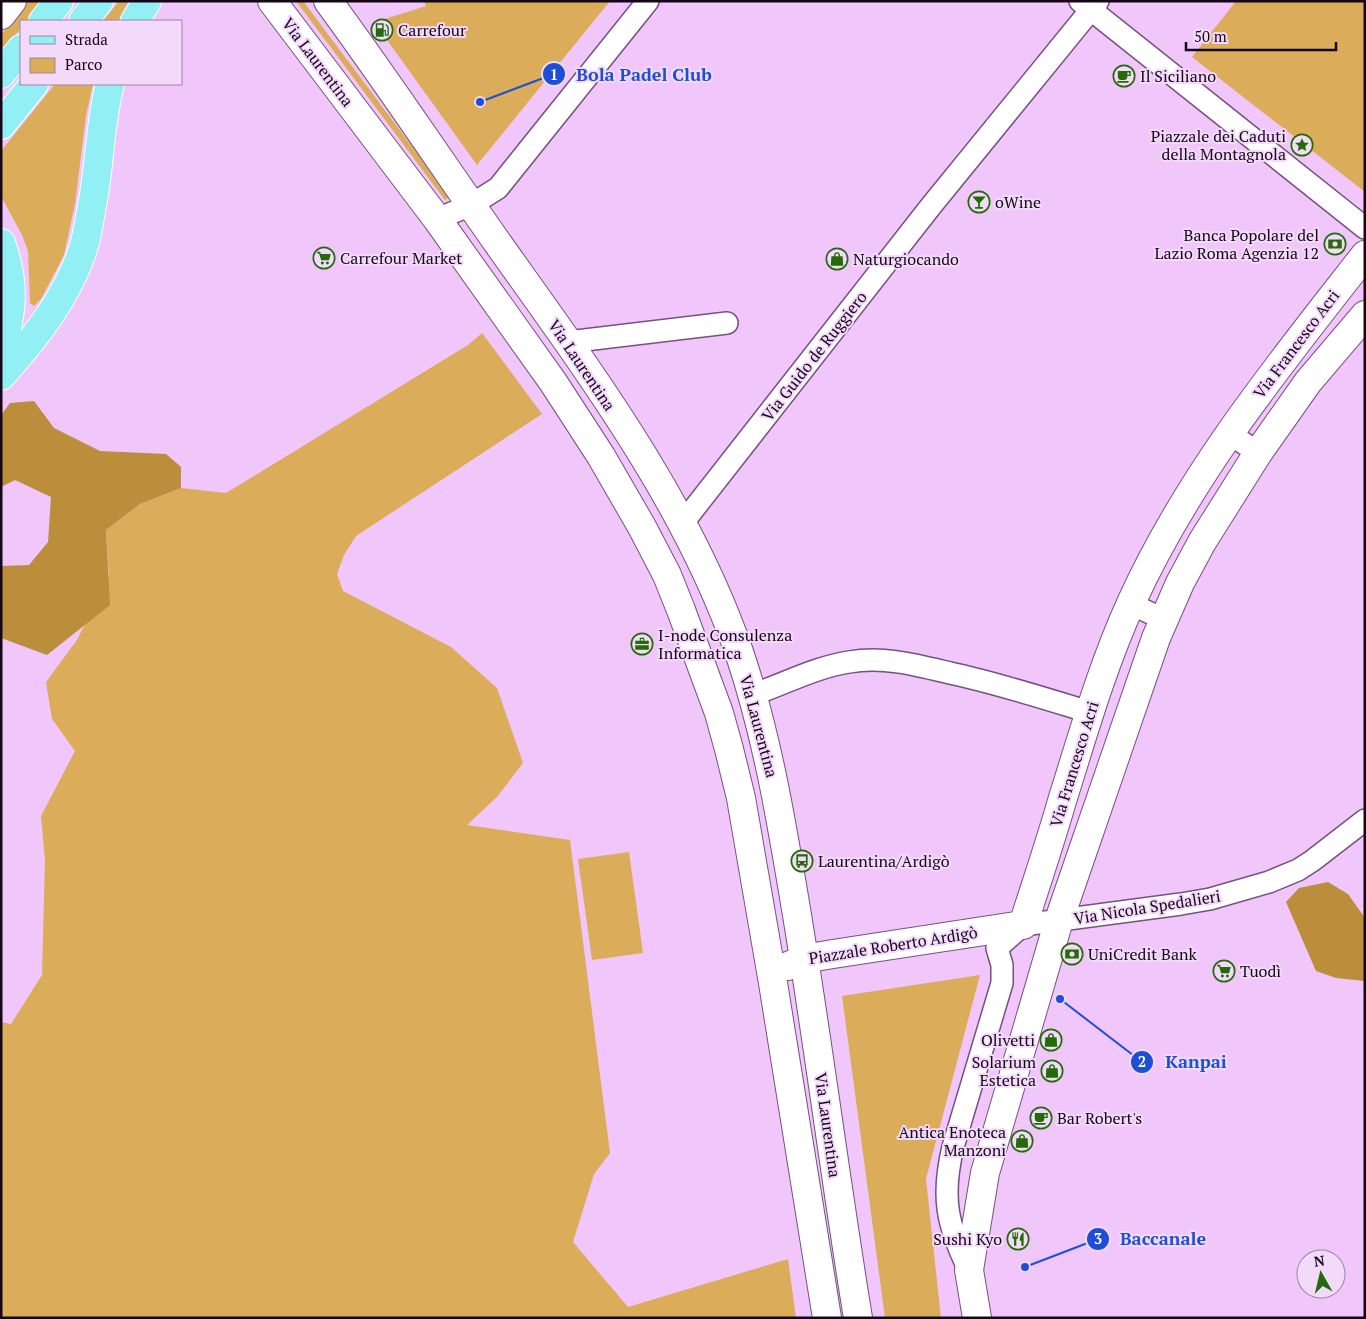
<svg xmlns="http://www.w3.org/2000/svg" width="1366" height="1319" font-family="'PT Serif',serif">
	<rect width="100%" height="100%" fill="#f0c6fb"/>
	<!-- green -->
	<g fill="#dbac5a">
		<polygon points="28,1 42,1 27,21 21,21 21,28 1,53 1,35"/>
		<polygon points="119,1 129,1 118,21 103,21"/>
		<polygon points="296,1 303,1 450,197 445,200"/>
		<polygon points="424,1 610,1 477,165 387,40 385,19 426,6"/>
		<polygon points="1236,1 1365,1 1365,192 1192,57"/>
		<polygon points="55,84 93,84 86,116 75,204 64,255 41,299 34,306 30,303 28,251 22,235 1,196 1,151"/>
		<polygon points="482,333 542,414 356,536 344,555 337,574 343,591 451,647 497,688 523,763 497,797 467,825 570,840 610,1153 594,1174 573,1242 628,1307 788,1259 796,1318 1,1318 1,1022 11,1024 42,975 45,860 41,816 75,751 52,719 46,682 77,640 109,576 106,530 140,504 181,488 226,493 468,345"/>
		<polygon points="629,852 643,953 592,960 578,859"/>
		<polygon points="980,975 926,1179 941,1318 885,1318 842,996"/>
	</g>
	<!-- forest -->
	<g fill="#bb8e3b">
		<polygon points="34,401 54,428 100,451 166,454 181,467 181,488 140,504 106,530 110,605 47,655 1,638 1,566 29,565 48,542 51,497 15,480 1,487 1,415 10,403"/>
		<polygon points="1328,882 1348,894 1365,918 1365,981 1336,978 1316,971 1286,902 1299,888"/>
	</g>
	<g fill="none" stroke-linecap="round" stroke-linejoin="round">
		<!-- street casing -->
		<g stroke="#765180" stroke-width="24">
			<g id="street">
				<polyline points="1080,1 1365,228"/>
				<polyline points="437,219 471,205 498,188 648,1"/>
				<polyline points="568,342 727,323"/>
				<polyline points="1229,433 1258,453"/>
				<polyline points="682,524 931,206 1098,1"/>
				<polyline points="1131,604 1163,619"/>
				<path d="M752 695C784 684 816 667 849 662 884 656 917 665 950 673 997 683 1043 698 1089 712"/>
				<path d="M969 1270C947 1225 941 1197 953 1147L1002 983V965L997 948 1023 925 1181 904 1210 899 1269 882 1298 870 1312 861 1365 820"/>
			</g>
		</g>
		<!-- secondary casing -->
		<g stroke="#765180" stroke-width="30">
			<g id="secondary">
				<polyline points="272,1 437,219 553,382 601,456 642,527 667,575 681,610 719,713 729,749 741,798 773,983 827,1318"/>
				<path d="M328 1C387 81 442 164 499 245 590 373 687 502 739 652 768 738 782 825 797 915 819 1049 836 1184 858 1318"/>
				<polyline points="1,15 12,1"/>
				<path d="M788 966 804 959 833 954 1023 925C1036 884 1050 843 1062 801 1083 734 1102 667 1131 603 1189 475 1279 365 1365 255"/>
				<polyline points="977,1318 969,1270 985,1173 1059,920 1156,638 1180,583 1202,542 1258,453 1308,382 1365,315"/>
			</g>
		</g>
		<!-- primary casing -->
		<g stroke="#fff" stroke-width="30">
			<g id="primary">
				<polyline points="43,21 59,1"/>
				<polyline points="83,21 99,1"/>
				<polyline points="135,21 147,1"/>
				<polyline points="1,74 21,49"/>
				<polyline points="1,125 34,84"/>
				<path d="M1 243C17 287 11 314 1 358"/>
				<path d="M1 376C35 338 67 298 83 249 88 233 90 216 93 200 100 162 100 122 110 84"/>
			</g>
		</g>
		<!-- street -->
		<use href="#street" stroke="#fff" stroke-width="21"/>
		<!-- secondary -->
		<use href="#secondary" stroke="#fff" stroke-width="28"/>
		<!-- primary -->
		<use href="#primary" stroke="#92eff4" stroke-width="28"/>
	</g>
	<!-- icons -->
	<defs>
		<g id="fuel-ring" transform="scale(1.125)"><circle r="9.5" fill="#f4dafa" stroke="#236b06" stroke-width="1.5"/><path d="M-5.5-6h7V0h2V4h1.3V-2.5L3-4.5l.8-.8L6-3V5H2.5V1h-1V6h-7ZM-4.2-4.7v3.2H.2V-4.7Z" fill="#236b06"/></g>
		<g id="cafe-ring" transform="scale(1.125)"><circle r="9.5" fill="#f4dafa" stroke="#236b06" stroke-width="1.5"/><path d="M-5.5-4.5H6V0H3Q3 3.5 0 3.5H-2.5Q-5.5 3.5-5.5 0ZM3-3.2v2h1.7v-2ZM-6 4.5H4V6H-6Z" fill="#236b06"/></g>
		<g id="sight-ring" transform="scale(1.125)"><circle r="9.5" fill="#f4dafa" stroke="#236b06" stroke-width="1.5"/><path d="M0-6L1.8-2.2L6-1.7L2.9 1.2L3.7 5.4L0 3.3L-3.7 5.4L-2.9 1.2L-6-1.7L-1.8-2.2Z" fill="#236b06"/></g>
		<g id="bar-ring" transform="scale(1.125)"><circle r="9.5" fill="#f4dafa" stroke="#236b06" stroke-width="1.5"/><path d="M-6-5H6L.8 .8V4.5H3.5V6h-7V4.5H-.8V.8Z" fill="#236b06"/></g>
		<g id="bank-ring" transform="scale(1.125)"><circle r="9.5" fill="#f4dafa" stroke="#236b06" stroke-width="1.5"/><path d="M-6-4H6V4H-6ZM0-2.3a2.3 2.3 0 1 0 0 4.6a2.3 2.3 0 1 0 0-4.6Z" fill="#236b06"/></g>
		<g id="supermarket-ring" transform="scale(1.125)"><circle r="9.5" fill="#f4dafa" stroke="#236b06" stroke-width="1.5"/><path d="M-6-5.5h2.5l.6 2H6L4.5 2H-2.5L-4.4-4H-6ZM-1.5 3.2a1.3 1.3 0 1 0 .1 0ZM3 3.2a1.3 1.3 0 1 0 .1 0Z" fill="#236b06"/></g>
		<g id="shop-ring" transform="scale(1.125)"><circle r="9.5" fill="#f4dafa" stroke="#236b06" stroke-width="1.5"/><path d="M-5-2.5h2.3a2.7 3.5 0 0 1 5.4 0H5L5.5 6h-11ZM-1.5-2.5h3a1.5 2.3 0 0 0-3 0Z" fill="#236b06"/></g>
		<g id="office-ring" transform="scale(1.125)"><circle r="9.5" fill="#f4dafa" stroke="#236b06" stroke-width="1.5"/><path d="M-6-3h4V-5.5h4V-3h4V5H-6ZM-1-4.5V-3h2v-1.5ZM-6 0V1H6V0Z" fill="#236b06"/></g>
		<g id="bus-ring" transform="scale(1.125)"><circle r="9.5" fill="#f4dafa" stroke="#236b06" stroke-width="1.5"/><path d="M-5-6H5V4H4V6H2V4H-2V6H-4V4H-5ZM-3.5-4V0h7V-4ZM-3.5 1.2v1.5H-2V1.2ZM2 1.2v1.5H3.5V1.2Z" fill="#236b06"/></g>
		<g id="restaurant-ring" transform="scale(1.125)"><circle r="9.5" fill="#f4dafa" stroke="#236b06" stroke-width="1.5"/><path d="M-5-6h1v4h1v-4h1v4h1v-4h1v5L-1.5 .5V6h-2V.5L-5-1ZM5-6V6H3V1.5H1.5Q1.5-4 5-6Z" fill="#236b06"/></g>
	</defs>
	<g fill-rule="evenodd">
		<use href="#fuel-ring" x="382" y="30"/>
		<use href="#cafe-ring" x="1124" y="76"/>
		<use href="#sight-ring" x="1302" y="145"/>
		<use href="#bar-ring" x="979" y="202"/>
		<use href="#bank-ring" x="1335" y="244"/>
		<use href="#supermarket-ring" x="324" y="258"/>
		<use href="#shop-ring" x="837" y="259"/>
		<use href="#office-ring" x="642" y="644"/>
		<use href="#bus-ring" x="802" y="861"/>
		<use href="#bank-ring" x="1072" y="954"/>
		<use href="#supermarket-ring" x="1224" y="971"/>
		<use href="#shop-ring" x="1051" y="1040"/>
		<use href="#shop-ring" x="1052" y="1071"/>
		<use href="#cafe-ring" x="1041" y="1118"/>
		<use href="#shop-ring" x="1022" y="1141"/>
		<use href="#restaurant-ring" x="1018" y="1239"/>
	</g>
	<g text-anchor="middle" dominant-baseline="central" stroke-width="4" stroke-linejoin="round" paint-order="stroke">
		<!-- poi labels -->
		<g font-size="16" fill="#150718" stroke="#f4dafa" text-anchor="start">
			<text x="398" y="30">Carrefour</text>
			<text x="1140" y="76">Il Siciliano</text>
			<text x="1286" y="136" text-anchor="end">Piazzale dei Caduti<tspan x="1286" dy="18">della Montagnola</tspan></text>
			<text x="995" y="202">oWine</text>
			<text x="1319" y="235" text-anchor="end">Banca Popolare del<tspan x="1319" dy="18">Lazio Roma Agenzia 12</tspan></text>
			<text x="340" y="258">Carrefour Market</text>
			<text x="853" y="259">Naturgiocando</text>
			<text x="658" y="635">I-node Consulenza<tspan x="658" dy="18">Informatica</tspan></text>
			<text x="818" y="861">Laurentina/Ardigò</text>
			<text x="1088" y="954">UniCredit Bank</text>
			<text x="1240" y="971">Tuodì</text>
			<text x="1035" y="1040" text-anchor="end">Olivetti</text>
			<text x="1036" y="1062" text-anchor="end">Solarium<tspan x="1036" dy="18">Estetica</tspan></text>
			<text x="1057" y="1118">Bar Robert's</text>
			<text x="1006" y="1132" text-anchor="end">Antica Enoteca<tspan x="1006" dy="18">Manzoni</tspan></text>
			<text x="1002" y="1239" text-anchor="end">Sushi Kyo</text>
		</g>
		<!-- street labels -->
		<g font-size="16" fill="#150718" stroke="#f4dafa">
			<text transform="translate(318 62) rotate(53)">Via Laurentina</text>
			<text transform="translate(1296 344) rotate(-53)">Via Francesco Acri</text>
			<text transform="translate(814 356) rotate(-52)">Via Guido de Ruggiero</text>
			<text transform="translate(582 365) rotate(56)">Via Laurentina</text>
			<text transform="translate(759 726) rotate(75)">Via Laurentina</text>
			<text transform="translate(1074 764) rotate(-73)">Via Francesco Acri</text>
			<text transform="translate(1147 907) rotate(-9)">Via Nicola Spedalieri</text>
			<text transform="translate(893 945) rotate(-9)">Piazzale Roberto Ardigò</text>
			<text transform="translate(828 1125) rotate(82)">Via Laurentina</text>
		</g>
	</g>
	<!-- callouts -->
	<path fill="none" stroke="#1d4ed8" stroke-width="2" d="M480 102L554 74M1060 999L1142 1062M1025 1267L1098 1239"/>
	<g fill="#1d4ed8" stroke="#f4dafa" stroke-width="2">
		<circle cx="480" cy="102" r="5"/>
		<circle cx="1060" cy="999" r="5"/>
		<circle cx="1025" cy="1267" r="5"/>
		<circle cx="554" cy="74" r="12"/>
		<circle cx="1142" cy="1062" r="12"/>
		<circle cx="1098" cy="1239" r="12"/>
	</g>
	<g font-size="15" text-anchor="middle" font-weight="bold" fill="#fff">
		<text x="554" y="80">1</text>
		<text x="1142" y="1067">2</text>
		<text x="1098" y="1244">3</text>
	</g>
	<g font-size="18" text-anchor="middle" font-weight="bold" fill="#1d4ed8" stroke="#f4dafa" stroke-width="4" stroke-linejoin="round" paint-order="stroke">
		<text x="644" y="81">Bola Padel Club</text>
		<text x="1196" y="1068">Kanpai</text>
		<text x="1163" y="1245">Baccanale</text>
	</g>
	<!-- border -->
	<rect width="1366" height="1319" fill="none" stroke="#150718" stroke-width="5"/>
	<!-- legend -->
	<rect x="20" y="20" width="162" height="65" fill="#f4dafa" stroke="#9b86a0"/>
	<rect x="30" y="36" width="25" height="8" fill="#92eff4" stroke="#9b86a0"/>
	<text x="65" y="45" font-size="15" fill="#150718">Strada</text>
	<rect x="30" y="58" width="25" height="15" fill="#dbac5a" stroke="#9b86a0"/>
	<text x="65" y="70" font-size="15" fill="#150718">Parco</text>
	<!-- north arrow -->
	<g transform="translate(1321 1274) rotate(352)"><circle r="24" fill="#f4dafa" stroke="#9b86a0"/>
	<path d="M0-4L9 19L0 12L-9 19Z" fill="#236b06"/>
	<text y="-8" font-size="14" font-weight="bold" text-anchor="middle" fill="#150718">N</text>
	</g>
	<!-- scale -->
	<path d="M1186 42v8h150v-8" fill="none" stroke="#150718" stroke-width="2.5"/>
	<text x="1194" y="42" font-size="15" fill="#150718" stroke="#f4dafa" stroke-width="4" paint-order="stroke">50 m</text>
</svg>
